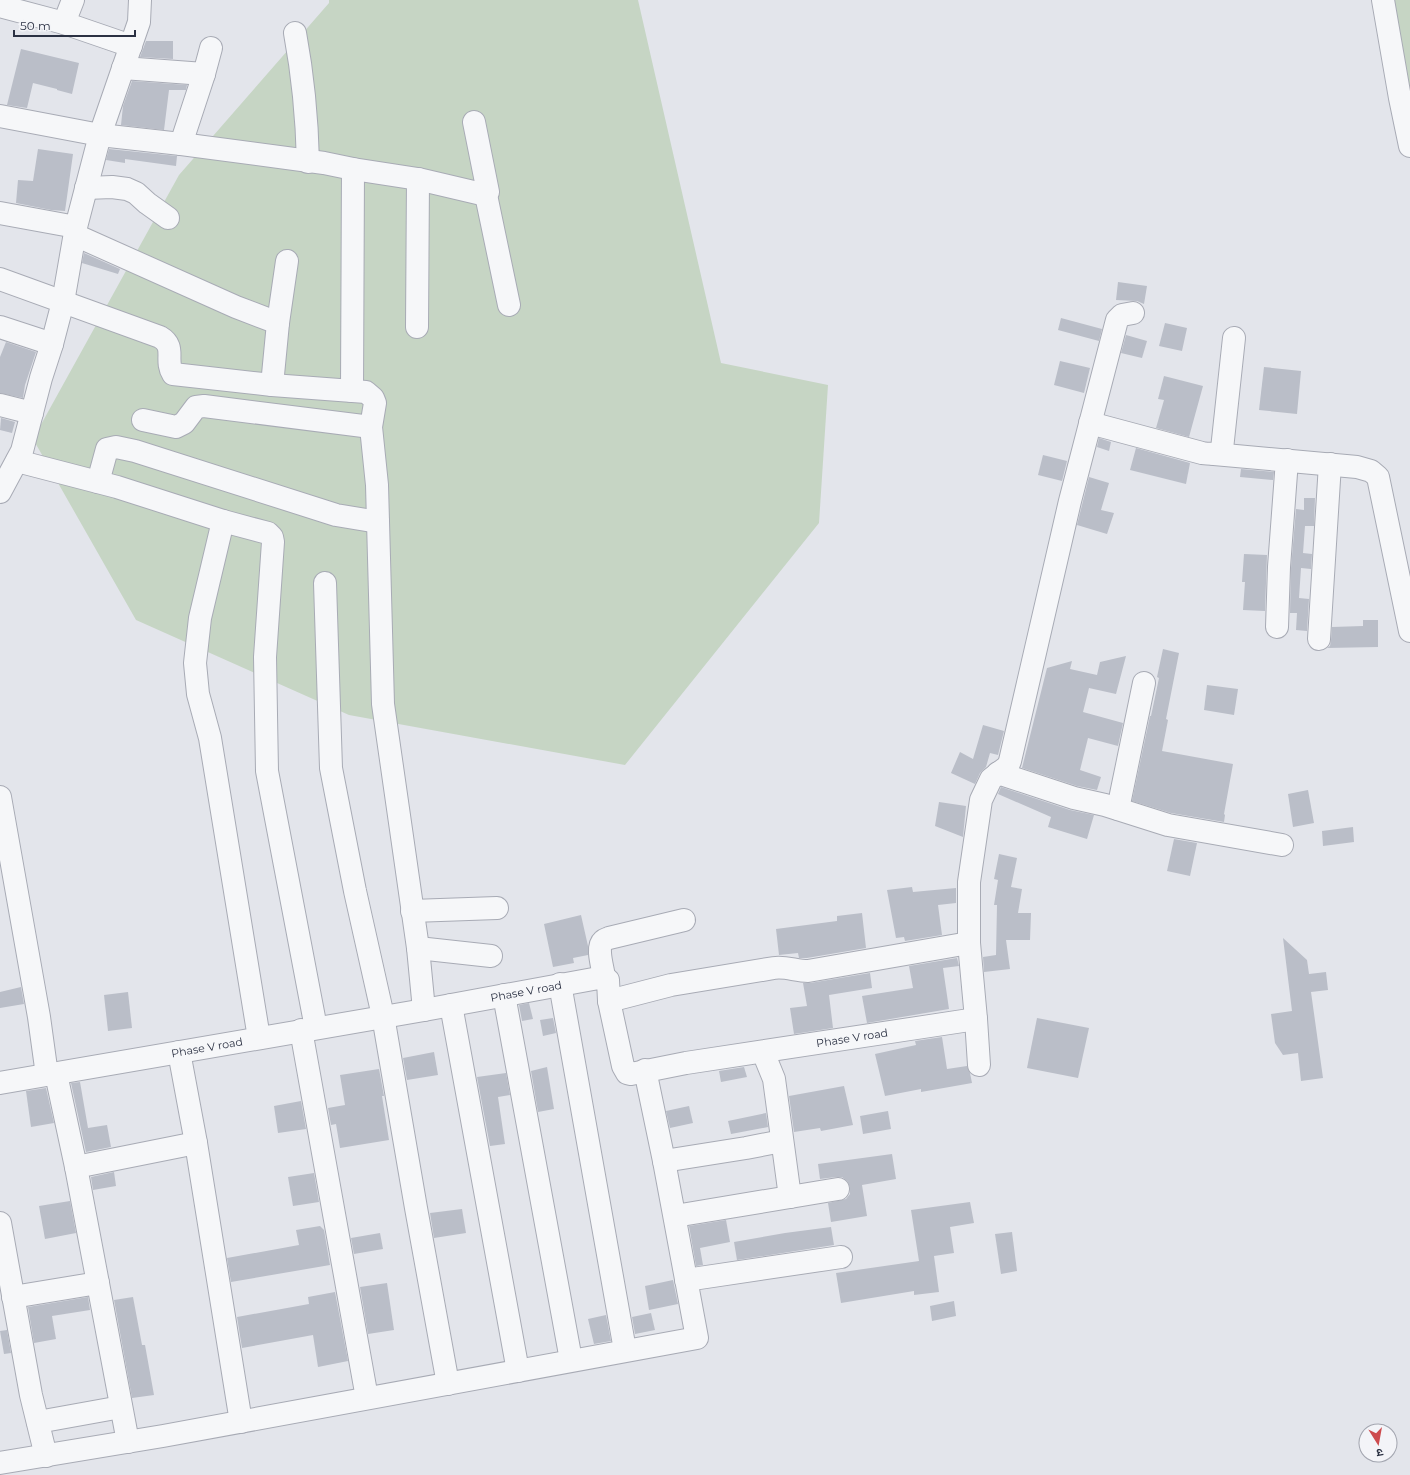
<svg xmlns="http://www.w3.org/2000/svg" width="1410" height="1475" font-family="Montserrat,'Noto Sans Devanagari',sans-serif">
	<rect width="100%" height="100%" fill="#e3e5eb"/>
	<!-- green -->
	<g fill="#c6d5c4">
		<polygon points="329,0 638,0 721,363 828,385 819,523 625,765 349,715 136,620 33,439 179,175 329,3"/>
		<polygon points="1385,0 1410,0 1410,126"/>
	</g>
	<!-- building -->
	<g fill="#babec8">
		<polygon points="146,41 173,41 173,59 140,57"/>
		<polygon points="21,49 79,63 72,94 57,90 57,89 33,83 27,108 7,105"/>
		<polygon points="132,81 187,85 186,90 169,90 164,130 121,125 123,106"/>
		<polygon points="38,149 73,154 65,211 51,210 16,203 18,180 33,181"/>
		<polygon points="109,149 177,156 176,166 125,159 125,163 106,160"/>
		<polygon points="84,253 120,269 118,274 82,263"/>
		<polygon points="1118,282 1147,286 1144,304 1137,301 1116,300"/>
		<polygon points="1061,318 1102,329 1099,341 1058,330"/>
		<polygon points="1165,323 1187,328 1182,351 1159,346"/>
		<polygon points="1126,335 1147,341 1142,358 1121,353"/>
		<polygon points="6,342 36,352 25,385 23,398 0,393 0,357"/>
		<polygon points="1060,361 1090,368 1084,393 1054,385"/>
		<polygon points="1264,367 1301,371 1297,414 1259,410"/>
		<polygon points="1164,376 1203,386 1189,437 1156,428 1164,400 1158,399"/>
		<polygon points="1,418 15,422 12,433 0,430"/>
		<polygon points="1099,438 1111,442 1109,451 1097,447"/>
		<polygon points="1136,448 1190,463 1186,484 1130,470"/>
		<polygon points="1043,455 1067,461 1062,481 1038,475"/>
		<polygon points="1241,469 1274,472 1273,480 1240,477"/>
		<polygon points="1089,477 1109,483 1101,510 1114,513 1107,534 1077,525"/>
		<polygon points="1304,498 1315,498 1314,526 1305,526 1303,553 1312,554 1311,569 1301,568 1299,598 1309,599 1307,631 1296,630 1297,613 1290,613 1291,568 1296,509 1304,510"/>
		<polygon points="1244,554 1267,555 1265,611 1243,610 1245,582 1242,582"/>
		<polygon points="1363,620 1378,620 1378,647 1327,648 1330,646 1331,640 1332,627 1363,626"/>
		<polygon points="1163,649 1179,653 1166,719 1168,720 1162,751 1233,764 1224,814 1225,815 1224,822 1171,813 1132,801 1150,716 1151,716 1159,678 1157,677"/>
		<polygon points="1126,656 1116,694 1089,688 1083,712 1123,723 1118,746 1088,738 1080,770 1101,777 1097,790 1077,786 1022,768 1047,668 1072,661 1070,669 1097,675 1100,662"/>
		<polygon points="1207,685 1238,689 1234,715 1204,710"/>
		<polygon points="983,725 1004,731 998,755 990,753 986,767 980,773 975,784 951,773 960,752 973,759"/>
		<polygon points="1001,787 1070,810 1094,815 1087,839 1048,827 1051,817 998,794"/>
		<polygon points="1308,790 1314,823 1293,827 1288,794"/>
		<polygon points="939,802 966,806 963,837 935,826"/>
		<polygon points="1353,827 1354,842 1323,846 1322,831"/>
		<polygon points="1174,839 1197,843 1190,876 1167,871"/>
		<polygon points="999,854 1017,858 1011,887 1022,889 1018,913 1031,913 1030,940 1006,940 1010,969 984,972 983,957 996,955 997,905 994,905 998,880 994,879"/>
		<polygon points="912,887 913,892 956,888 956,903 938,905 942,935 905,941 904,937 896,938 887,890"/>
		<polygon points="862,913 866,948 807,958 799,958 798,953 779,955 776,929 837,921 837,916"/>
		<polygon points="581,915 588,946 588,955 573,958 574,963 553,967 544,924"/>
		<polygon points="1283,938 1307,960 1309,974 1326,972 1328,990 1311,992 1323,1078 1301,1081 1298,1053 1283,1055 1275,1043 1271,1014 1292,1011"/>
		<polygon points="957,958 959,966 943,968 949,1009 867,1023 862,996 913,988 909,966"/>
		<polygon points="870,973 872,988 829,995 833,1028 794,1034 790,1008 807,1006 803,983 810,983"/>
		<polygon points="21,987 24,1004 0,1008 0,992"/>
		<polygon points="128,992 132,1028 108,1031 104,995"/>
		<polygon points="529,1003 533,1019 522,1021 519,1005"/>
		<polygon points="553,1018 556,1033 543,1036 540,1020"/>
		<polygon points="1037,1018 1089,1028 1078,1078 1027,1068"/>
		<polygon points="942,1037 947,1069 967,1066 970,1073 972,1083 921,1092 921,1089 885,1096 875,1054 916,1045 915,1041"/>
		<polygon points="434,1052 438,1075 407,1080 403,1058"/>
		<polygon points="547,1067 554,1109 538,1112 531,1071"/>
		<polygon points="744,1067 747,1077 721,1082 719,1071"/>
		<polygon points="379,1069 384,1096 382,1096 389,1140 340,1148 336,1124 331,1125 328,1108 345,1105 340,1075"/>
		<polygon points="506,1073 510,1095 498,1097 505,1144 490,1146 477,1077"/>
		<polygon points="80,1082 88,1128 107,1125 111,1147 86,1152 71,1083"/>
		<polygon points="844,1086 853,1125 821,1131 820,1128 794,1132 789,1096"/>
		<polygon points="46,1088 54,1123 31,1127 26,1091"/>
		<polygon points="301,1101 306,1129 278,1133 274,1106"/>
		<polygon points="689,1106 693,1123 670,1128 666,1111"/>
		<polygon points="888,1111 891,1129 863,1134 860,1116"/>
		<polygon points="766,1113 768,1127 731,1134 728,1121"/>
		<polygon points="892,1154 896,1179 862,1185 867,1216 831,1222 828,1203 846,1199 850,1194 850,1187 847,1181 842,1177 836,1177 820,1179 818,1164"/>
		<polygon points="114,1172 116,1186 93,1190 91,1177"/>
		<polygon points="314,1173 319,1202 293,1206 288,1177"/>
		<polygon points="70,1201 76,1233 45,1239 39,1206"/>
		<polygon points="970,1202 974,1223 950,1227 954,1253 934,1256 939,1292 914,1295 914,1291 841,1303 836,1273 919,1261 911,1210"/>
		<polygon points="462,1209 466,1233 434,1238 430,1213"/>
		<polygon points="726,1220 730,1242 700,1248 703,1265 696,1266 689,1226"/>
		<polygon points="320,1226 324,1230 330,1265 231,1282 227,1258 299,1245 296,1230"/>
		<polygon points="831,1227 834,1245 737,1260 734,1242 785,1233"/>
		<polygon points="1012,1232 1017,1271 1001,1274 995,1234"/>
		<polygon points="380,1233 383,1249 354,1254 351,1238"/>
		<polygon points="673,1280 678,1304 649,1310 645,1286"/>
		<polygon points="387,1283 394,1330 368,1334 360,1287"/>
		<polygon points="335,1292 348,1361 318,1367 313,1335 242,1348 237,1317 309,1304 308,1297"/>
		<polygon points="88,1297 90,1310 52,1316 56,1339 34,1343 28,1307"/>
		<polygon points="133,1297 142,1345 145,1345 154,1395 132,1398 114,1300"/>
		<polygon points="954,1301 956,1316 932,1321 930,1306"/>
		<polygon points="651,1313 655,1330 635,1334 632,1317"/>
		<polygon points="606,1315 611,1341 594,1344 588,1319"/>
		<polygon points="7,1330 11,1353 4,1354 0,1331"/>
	</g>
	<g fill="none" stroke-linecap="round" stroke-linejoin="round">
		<!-- minor casing -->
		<g stroke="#a8abb5" stroke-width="24">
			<g id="minor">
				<polyline points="1383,0 1400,98 1410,146"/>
				<polyline points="0,6 64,23 131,46"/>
				<polyline points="64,23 73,0"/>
				<path d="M295 33C303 76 307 118 308 162"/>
				<polyline points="123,68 204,74"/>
				<polyline points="0,116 100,135 181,144 324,163 353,169 418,179 486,195 488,192 474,122"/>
				<polyline points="181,144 204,74 211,48"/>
				<polyline points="86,188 112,187 127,189 136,193 147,203 168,218"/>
				<polyline points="486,195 509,305"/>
				<polyline points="0,213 76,227"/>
				<polyline points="75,235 236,307 278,323"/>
				<path d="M0 279 160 337C177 347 164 360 173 374L272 385 366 392 373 398 375 403 371 427 377 485 383 704 418 948 424 1010"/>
				<polyline points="0,327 52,344"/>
				<polyline points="417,327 418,179"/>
				<polyline points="272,385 278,323 287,261"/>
				<polyline points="352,391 353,169"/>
				<polyline points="0,405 32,413"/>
				<polyline points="143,420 176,427 184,423 196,407 204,406 371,427"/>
				<path d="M1090 423 1202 453C1210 454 1217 455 1222 449L1234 338"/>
				<polyline points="1214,454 1357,467 1371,471 1378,477 1410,631"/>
				<polyline points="17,461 117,487 223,521 268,533 272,537 273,542 265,657 267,771 316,1028"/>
				<polyline points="98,482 107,449 116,447 135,451 336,515 378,522"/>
				<polyline points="0,492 22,451 41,378 52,344 63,302 76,227 100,135 139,22 140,0"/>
				<polyline points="223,521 200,618 195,663 198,694 210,738 259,1038"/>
				<polyline points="325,583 331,768 355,891 383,1016 416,1208 448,1384"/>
				<polyline points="1277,627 1279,567 1287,460"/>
				<polyline points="1319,639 1330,464"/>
				<polyline points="998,773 1074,798 1105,805 1168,825 1282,845"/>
				<polyline points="0,797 39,1017 47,1075"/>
				<polyline points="1118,809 1144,683"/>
				<polyline points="412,911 497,908"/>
				<polyline points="418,948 491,956"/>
				<path d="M604 977C603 968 596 947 603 941 605 939 607 939 609 938L684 920"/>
				<polyline points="560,984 625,1350"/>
				<polyline points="504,995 571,1360"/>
				<path d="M609 1001 671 985 774 968C785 966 796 971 808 971L969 943"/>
				<polyline points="451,1005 518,1371"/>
				<polyline points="301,1030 367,1398"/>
				<polyline points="179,1052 196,1143 241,1422"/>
				<polyline points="763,1052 774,1079 790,1197"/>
				<polyline points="979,1065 976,1019 969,943 969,882 981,800 991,779 1008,766 1010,761 1070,501 1117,320 1122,315 1133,313"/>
				<polyline points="56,1074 76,1167 128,1442"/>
				<path id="s1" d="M0 1083 424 1010 604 977 608 980 609 1001 623 1066 627 1073 631 1074 686 1063 976 1019"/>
				<polyline points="664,1161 746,1148 782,1141"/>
				<polyline points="76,1167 196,1143"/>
				<polyline points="675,1216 838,1189"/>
				<polyline points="0,1223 31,1395 46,1456"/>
				<polyline points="686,1280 841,1257"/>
				<polyline points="13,1297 98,1283"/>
				<polyline points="38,1422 121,1407"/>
				<polyline points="0,1463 163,1436 697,1338 664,1161 645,1070"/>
			</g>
		</g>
		<!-- minor -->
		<use href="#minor" stroke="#f6f7f9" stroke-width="22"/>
	</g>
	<g text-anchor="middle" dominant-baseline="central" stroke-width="3" stroke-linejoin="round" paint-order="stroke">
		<!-- street labels -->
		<g font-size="11" fill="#2b3143" stroke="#f3f4f8">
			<text stroke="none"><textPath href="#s1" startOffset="534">Phase V road</textPath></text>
			<text stroke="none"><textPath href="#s1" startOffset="942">Phase V road</textPath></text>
			<text stroke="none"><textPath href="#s1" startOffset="210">Phase V road</textPath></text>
		</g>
	</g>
	<!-- north arrow -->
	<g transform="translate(1378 1443) rotate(169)"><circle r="19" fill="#f3f4f8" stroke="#a3a6b0"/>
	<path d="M0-3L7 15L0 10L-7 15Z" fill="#cd4b4e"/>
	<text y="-6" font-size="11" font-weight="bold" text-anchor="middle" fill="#2b3143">उ</text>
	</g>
	<!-- scale -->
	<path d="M14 30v6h121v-6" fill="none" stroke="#2b3143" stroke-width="2"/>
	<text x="20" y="30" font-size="12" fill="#2b3143" stroke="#f3f4f8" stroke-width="3" paint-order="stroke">50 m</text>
</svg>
